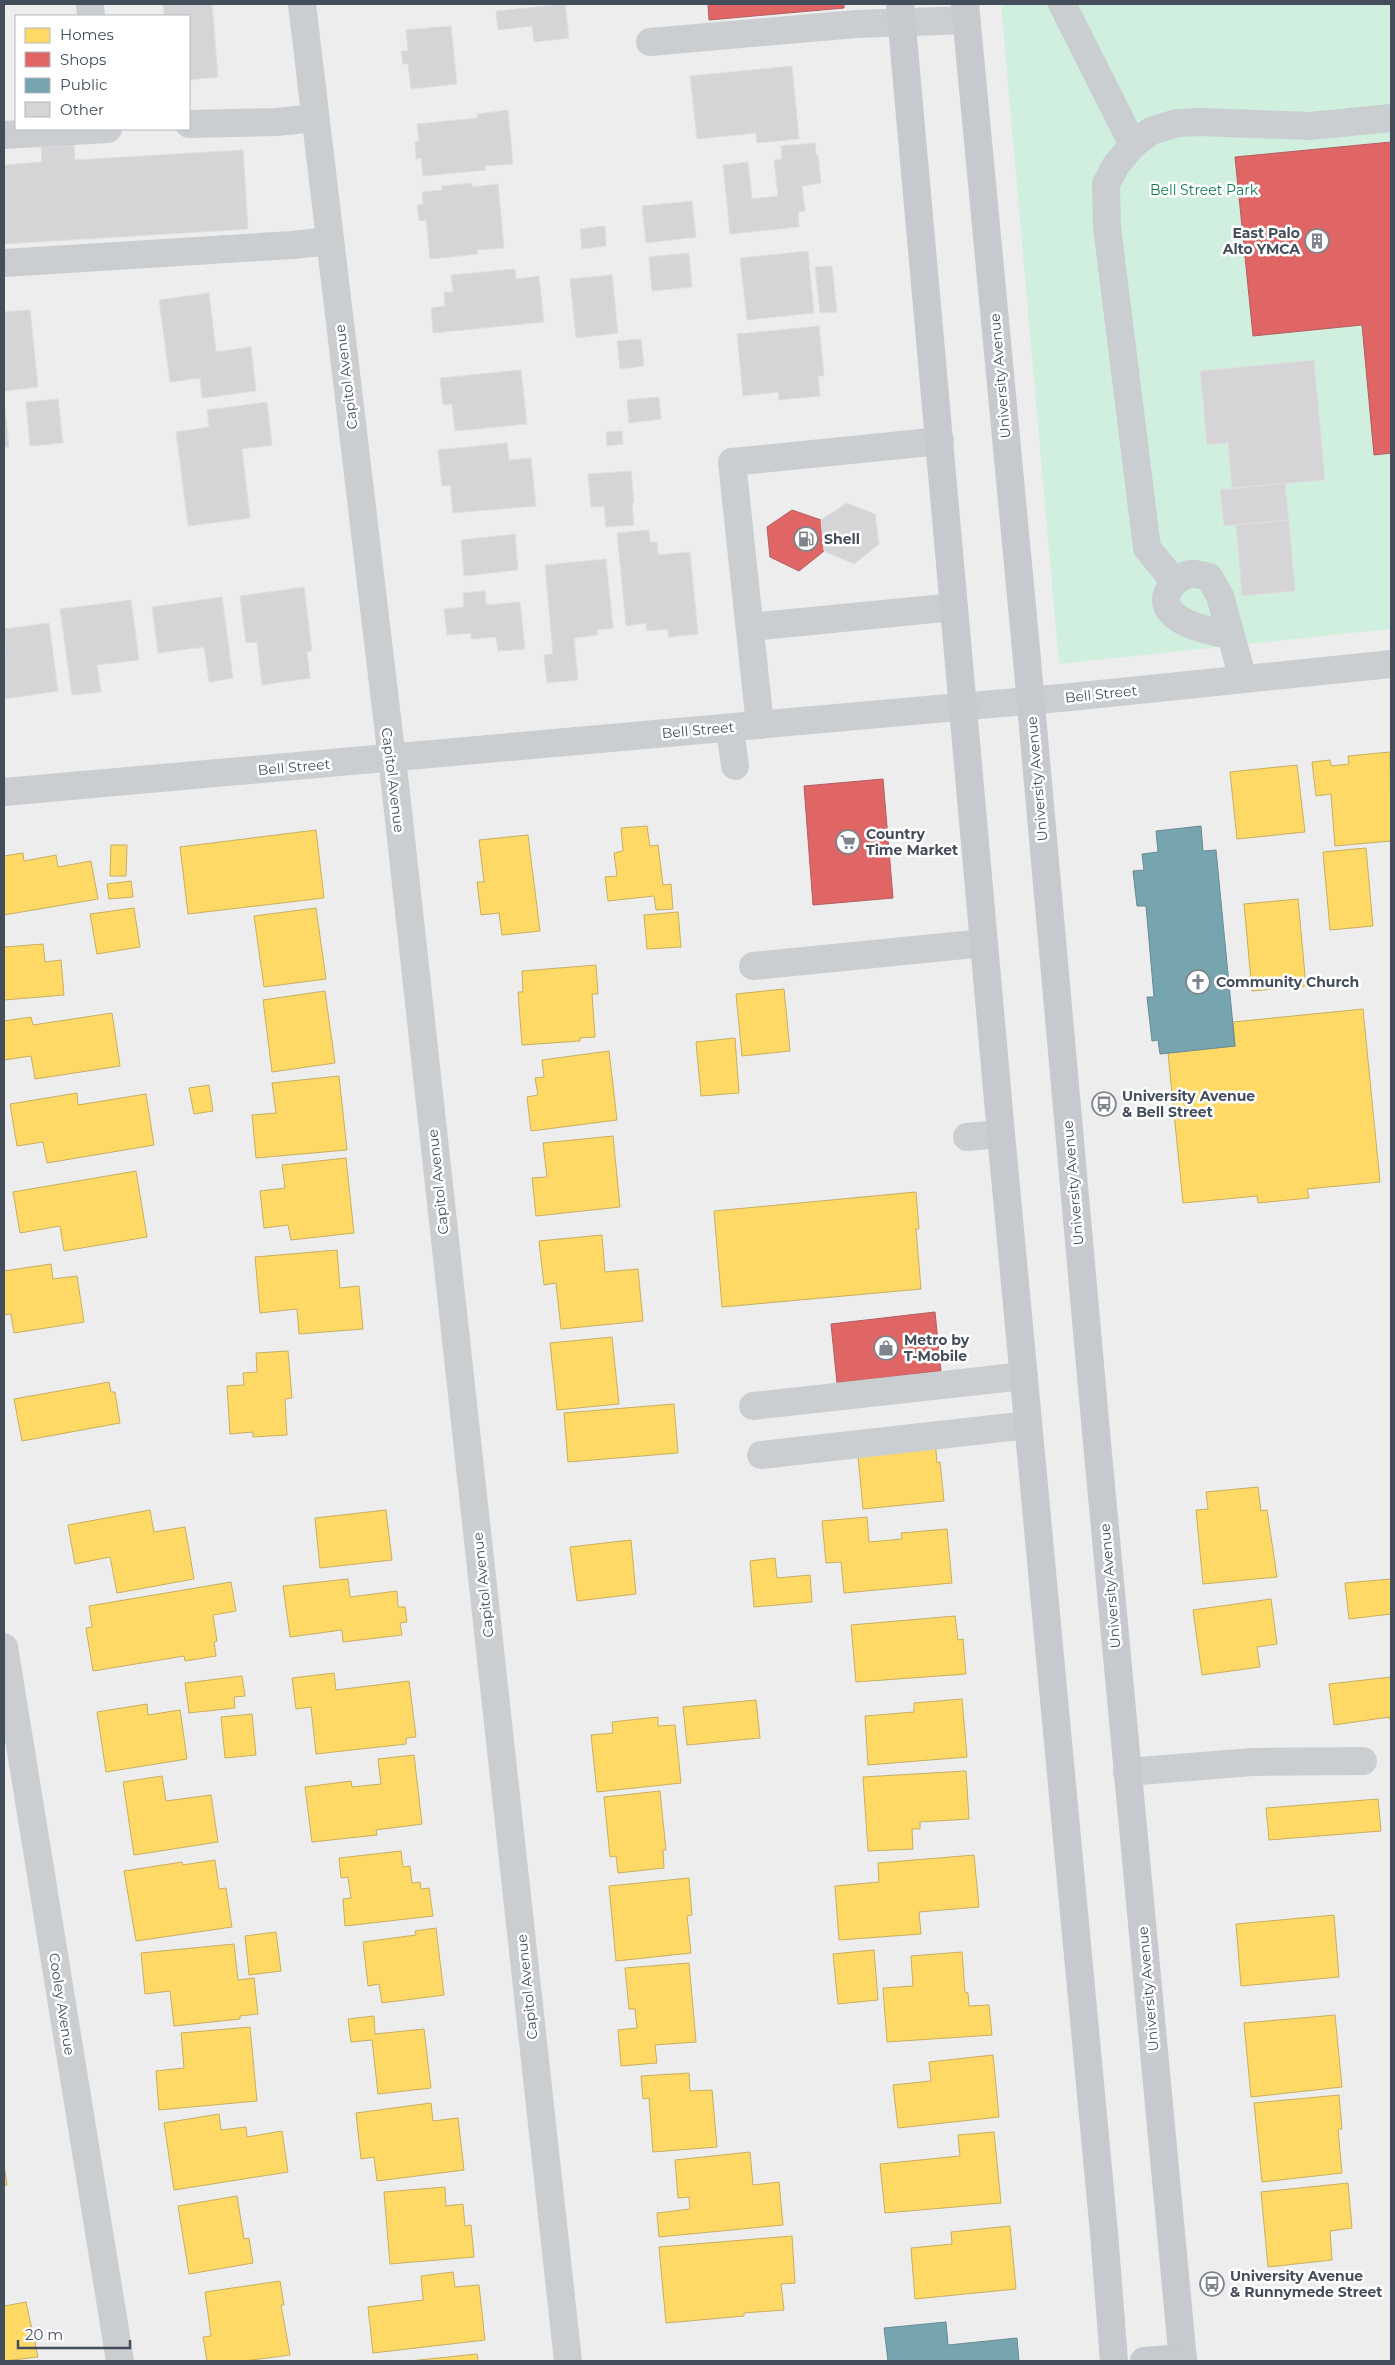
<svg xmlns="http://www.w3.org/2000/svg" width="1395" height="2365" font-family="Montserrat,sans-serif">
	<rect width="100%" height="100%" fill="#eeeded"/>
	<!-- green -->
	<polygon fill="#d0efdf" points="1001,4 1391,4 1391,629 1059,664"/>
	<!-- homes -->
	<g fill="#ffd966" stroke="#c7af62">
		<polygon points="1390,752 1391,841 1335,846 1331,794 1316,796 1312,762 1330,760 1331,766 1349,764 1348,756"/>
		<polygon points="1297,765 1305,832 1237,839 1230,772"/>
		<polygon points="647,826 650,846 658,845 663,885 671,884 673,909 656,910 654,896 608,901 605,877 617,876 614,853 623,851 621,828"/>
		<polygon points="316,830 324,898 188,914 180,847"/>
		<polygon points="528,835 540,931 502,935 499,913 481,915 477,882 484,882 479,840"/>
		<polygon points="111,845 127,845 126,876 110,876"/>
		<polygon points="1366,848 1373,926 1330,930 1323,852"/>
		<polygon points="23,853 24,861 56,855 58,867 91,861 98,899 4,915 4,856"/>
		<polygon points="131,881 133,897 109,899 107,884"/>
		<polygon points="1298,899 1306,986 1252,991 1244,904"/>
		<polygon points="134,908 140,947 97,954 90,914"/>
		<polygon points="316,908 326,979 264,987 254,916"/>
		<polygon points="678,912 681,947 647,949 644,915"/>
		<polygon points="43,944 45,962 61,960 64,995 4,1000 4,947"/>
		<polygon points="596,965 598,994 592,994 595,1037 580,1038 580,1041 522,1045 518,992 523,992 522,971"/>
		<polygon points="784,989 790,1051 742,1056 736,994"/>
		<polygon points="325,991 335,1063 272,1072 263,1000"/>
		<polygon points="1363,1009 1380,1182 1307,1189 1309,1198 1258,1203 1257,1196 1183,1203 1168,1053 1235,1046 1233,1022"/>
		<polygon points="112,1013 120,1066 35,1079 31,1056 4,1060 4,1021 31,1017 33,1025"/>
		<polygon points="735,1038 739,1093 701,1096 696,1042"/>
		<polygon points="609,1051 617,1120 531,1131 527,1097 538,1095 535,1078 544,1077 542,1060"/>
		<polygon points="339,1076 347,1150 256,1158 252,1115 276,1113 272,1083"/>
		<polygon points="209,1085 213,1111 194,1114 189,1088"/>
		<polygon points="77,1093 78,1105 146,1094 154,1145 47,1163 43,1142 17,1146 10,1104"/>
		<polygon points="613,1136 620,1207 536,1216 532,1178 547,1177 543,1143"/>
		<polygon points="346,1158 354,1233 291,1240 288,1225 264,1228 260,1191 285,1188 282,1165"/>
		<polygon points="136,1171 147,1237 64,1251 60,1226 20,1233 13,1192"/>
		<polygon points="916,1192 919,1229 916,1229 921,1289 722,1307 714,1211"/>
		<polygon points="602,1235 605,1272 638,1269 643,1321 561,1329 556,1283 544,1285 539,1241"/>
		<polygon points="337,1250 340,1288 359,1286 363,1329 299,1334 297,1309 260,1313 255,1257"/>
		<polygon points="51,1264 53,1279 77,1276 84,1322 14,1333 11,1314 4,1315 4,1271"/>
		<polygon points="612,1337 619,1404 557,1410 550,1343"/>
		<polygon points="288,1351 292,1398 285,1399 287,1435 253,1437 253,1432 230,1434 227,1386 244,1385 243,1373 257,1372 256,1353"/>
		<polygon points="109,1382 111,1392 115,1392 120,1423 22,1441 14,1399"/>
		<polygon points="674,1404 678,1453 568,1462 564,1413"/>
		<polygon points="935,1439 937,1463 940,1462 944,1501 863,1509 857,1446"/>
		<polygon points="1258,1487 1261,1511 1267,1510 1277,1577 1203,1584 1196,1510 1208,1509 1206,1492"/>
		<polygon points="150,1510 154,1532 185,1527 194,1579 117,1593 110,1557 75,1564 68,1525"/>
		<polygon points="386,1510 392,1560 320,1568 315,1518"/>
		<polygon points="867,1517 869,1542 902,1539 901,1533 947,1529 952,1583 844,1593 841,1562 826,1563 822,1521"/>
		<polygon points="631,1540 636,1594 577,1601 570,1547"/>
		<polygon points="775,1558 777,1578 810,1575 812,1602 754,1607 750,1561"/>
		<polygon points="348,1579 350,1597 397,1591 398,1607 405,1607 407,1622 400,1623 402,1635 343,1642 342,1630 290,1637 283,1586"/>
		<polygon points="1391,1579 1391,1614 1349,1619 1345,1583"/>
		<polygon points="231,1582 236,1611 213,1615 217,1641 214,1642 216,1656 185,1661 184,1656 93,1671 86,1628 92,1627 89,1606"/>
		<polygon points="1271,1599 1277,1644 1257,1647 1260,1667 1202,1675 1193,1610"/>
		<polygon points="955,1616 958,1640 963,1639 966,1674 856,1682 851,1625"/>
		<polygon points="334,1673 336,1690 409,1681 416,1737 406,1738 406,1744 316,1754 311,1707 296,1709 292,1678"/>
		<polygon points="242,1676 245,1696 234,1697 235,1708 189,1713 185,1683"/>
		<polygon points="1391,1677 1391,1719 1389,1719 1389,1717 1334,1725 1329,1684"/>
		<polygon points="962,1699 967,1757 868,1765 865,1716 914,1712 914,1703"/>
		<polygon points="756,1700 760,1738 687,1745 683,1707"/>
		<polygon points="147,1704 148,1715 180,1710 187,1759 106,1772 97,1712"/>
		<polygon points="252,1714 256,1755 225,1758 221,1717"/>
		<polygon points="658,1717 658,1726 675,1725 681,1783 597,1792 591,1735 613,1733 612,1722"/>
		<polygon points="414,1755 422,1824 376,1830 377,1835 312,1842 305,1787 351,1781 352,1787 381,1784 378,1759"/>
		<polygon points="966,1771 969,1819 920,1822 920,1829 912,1829 913,1849 868,1851 863,1777"/>
		<polygon points="162,1776 166,1801 211,1795 218,1842 134,1855 123,1782"/>
		<polygon points="660,1791 666,1850 663,1850 664,1868 618,1873 616,1856 610,1857 604,1797"/>
		<polygon points="1378,1799 1381,1831 1269,1840 1266,1808"/>
		<polygon points="401,1851 403,1867 410,1866 412,1883 420,1882 421,1889 429,1888 433,1916 345,1926 343,1899 351,1898 348,1877 341,1878 339,1858"/>
		<polygon points="974,1855 979,1907 919,1912 921,1934 839,1940 835,1886 879,1882 878,1863"/>
		<polygon points="215,1860 219,1889 226,1888 232,1927 136,1941 124,1871 182,1862 183,1865"/>
		<polygon points="689,1878 692,1915 687,1916 691,1953 616,1961 609,1886"/>
		<polygon points="1334,1915 1339,1977 1241,1986 1236,1924"/>
		<polygon points="436,1928 444,1995 382,2003 379,1984 368,1986 363,1942 416,1935 415,1931"/>
		<polygon points="276,1932 281,1971 249,1975 245,1936"/>
		<polygon points="234,1944 238,1980 254,1978 258,2014 240,2016 240,2019 174,2026 170,1991 145,1994 141,1953"/>
		<polygon points="874,1950 878,2000 838,2004 833,1954"/>
		<polygon points="962,1952 965,1992 968,1993 969,2006 989,2005 992,2035 887,2042 883,1988 913,1986 911,1956"/>
		<polygon points="689,1963 696,2042 655,2045 657,2063 621,2066 618,2030 637,2028 635,2009 629,2009 625,1968"/>
		<polygon points="1335,2015 1342,2087 1251,2097 1244,2023"/>
		<polygon points="374,2016 375,2034 424,2029 431,2088 378,2094 372,2040 351,2042 348,2019"/>
		<polygon points="250,2027 257,2101 159,2110 156,2071 184,2068 181,2033"/>
		<polygon points="993,2055 999,2117 898,2128 893,2085 931,2081 929,2062"/>
		<polygon points="689,2073 690,2091 712,2090 717,2147 653,2152 649,2098 643,2099 641,2076"/>
		<polygon points="1339,2095 1342,2129 1338,2129 1342,2173 1262,2182 1254,2103"/>
		<polygon points="431,2103 433,2121 458,2118 464,2170 377,2181 374,2157 361,2159 356,2113"/>
		<polygon points="219,2114 221,2130 246,2127 247,2137 282,2131 288,2172 174,2190 164,2123"/>
		<polygon points="994,2132 1001,2203 885,2213 880,2164 960,2156 958,2135"/>
		<polygon points="750,2152 753,2185 779,2182 783,2225 659,2237 657,2213 690,2209 689,2197 678,2198 675,2160"/>
		<polygon points="4,2165 7,2185 4,2186"/>
		<polygon points="1348,2183 1352,2228 1330,2231 1332,2260 1268,2267 1261,2192"/>
		<polygon points="445,2187 446,2206 463,2204 465,2226 471,2225 474,2257 390,2264 384,2192"/>
		<polygon points="237,2196 244,2239 249,2238 253,2263 189,2274 178,2206"/>
		<polygon points="1010,2226 1016,2289 915,2299 911,2248 952,2244 951,2232"/>
		<polygon points="792,2236 795,2283 781,2284 784,2310 744,2313 744,2316 666,2323 659,2247"/>
		<polygon points="453,2272 455,2287 479,2285 485,2340 373,2353 368,2307 423,2300 421,2276"/>
		<polygon points="280,2281 284,2305 281,2305 290,2355 244,2361 207,2361 203,2337 211,2336 205,2292"/>
		<polygon points="26,2302 38,2357 4,2361 4,2306"/>
		<polygon points="477,2354 478,2361 409,2361"/>
	</g>
	<!-- shops -->
	<g fill="#e06666" stroke="#b15e62">
		<polygon points="708,4 844,4 844,8 709,20"/>
		<polygon points="1391,142 1391,453 1374,455 1362,325 1253,336 1235,157"/>
		<polygon points="792,510 821,520 824,551 799,571 770,557 767,527"/>
		<polygon points="883,779 893,898 813,905 804,786"/>
		<polygon points="935,1312 941,1371 837,1383 831,1324"/>
	</g>
	<!-- public -->
	<g fill="#76a5af" stroke="#678b96">
		<polygon points="1201,826 1203,851 1216,850 1235,1046 1160,1054 1158,1040 1152,1041 1147,997 1154,997 1146,906 1137,906 1133,871 1144,870 1142,854 1158,852 1156,831"/>
		<polygon points="946,2322 948,2345 1017,2338 1019,2361 888,2361 884,2328"/>
	</g>
	<!-- building -->
	<g fill="#d5d5d7" stroke="#dfdfe0">
		<polygon points="163,4 212,4 218,77 189,80 189,16 164,16"/>
		<polygon points="565,4 569,38 534,42 532,26 498,30 496,11"/>
		<polygon points="451,26 457,84 411,89 408,64 403,64 401,51 408,51 406,30"/>
		<polygon points="792,66 799,139 757,143 756,133 697,139 690,76"/>
		<polygon points="508,110 513,164 485,166 486,170 423,176 421,158 416,159 415,142 419,141 417,124 477,118 477,114"/>
		<polygon points="815,143 816,155 818,155 821,183 802,186 805,211 798,212 799,227 730,234 723,165 748,162 752,199 778,196 774,160 782,159 781,146"/>
		<polygon points="74,145 75,160 243,150 248,229 4,244 4,165 42,162 41,147"/>
		<polygon points="472,183 472,187 498,184 504,248 477,250 478,254 430,259 426,220 419,221 417,205 423,204 422,192 442,190 442,186"/>
		<polygon points="692,201 696,237 646,243 642,206"/>
		<polygon points="605,226 606,246 582,249 580,229"/>
		<polygon points="808,251 814,313 747,320 740,258"/>
		<polygon points="689,253 692,287 652,291 649,257"/>
		<polygon points="832,266 837,312 820,313 815,267"/>
		<polygon points="515,269 516,279 539,276 544,322 433,333 431,308 445,306 444,292 453,292 451,275"/>
		<polygon points="612,275 618,333 576,338 570,279"/>
		<polygon points="209,293 216,352 251,347 256,391 202,398 200,378 170,382 159,300"/>
		<polygon points="30,310 38,387 4,391 4,312"/>
		<polygon points="819,326 824,376 818,376 820,396 779,400 778,392 743,396 737,334"/>
		<polygon points="641,339 644,366 620,369 617,341"/>
		<polygon points="1314,360 1325,480 1232,488 1228,443 1207,445 1200,371"/>
		<polygon points="521,370 527,424 455,431 452,404 443,405 440,378"/>
		<polygon points="659,397 661,419 629,423 627,400"/>
		<polygon points="4,399 9,447 4,447"/>
		<polygon points="58,399 63,443 30,446 26,402"/>
		<polygon points="267,402 272,445 242,449 250,518 188,526 176,432 209,427 207,410"/>
		<polygon points="622,431 623,444 607,446 606,432"/>
		<polygon points="507,443 509,460 531,458 536,506 453,513 450,485 442,486 438,450"/>
		<polygon points="631,471 634,503 632,503 634,525 606,527 604,506 591,507 588,474"/>
		<polygon points="1285,483 1289,520 1224,526 1220,490"/>
		<polygon points="847,503 875,514 879,544 854,564 824,551 821,520"/>
		<polygon points="1289,520 1295,591 1242,596 1236,525"/>
		<polygon points="649,530 650,542 657,542 658,555 690,552 698,634 668,637 668,629 647,631 646,623 626,626 617,533"/>
		<polygon points="515,534 518,570 464,576 461,540"/>
		<polygon points="606,559 613,628 597,630 598,635 574,638 578,680 547,683 544,655 553,654 545,565"/>
		<polygon points="304,587 312,651 307,652 310,678 262,685 257,642 246,643 240,596"/>
		<polygon points="485,591 486,605 520,602 525,649 498,651 496,637 471,639 471,633 447,635 444,609 464,607 463,593"/>
		<polygon points="222,597 233,678 209,682 204,647 158,653 152,607"/>
		<polygon points="131,600 139,660 97,665 101,692 72,695 60,609"/>
		<polygon points="49,623 58,691 4,699 4,655 6,654 4,629"/>
	</g>
	<g fill="none" stroke-linecap="round" stroke-linejoin="round">
		<!-- minor -->
		<g stroke="#cbced1" stroke-width="28">
			<polyline points="302,4 396,793 568,2361"/>
			<polyline points="1062,4 1133,145"/>
			<polyline points="90,5 91,16"/>
			<polyline points="650,42 856,24 966,20"/>
			<polyline points="189,124 277,122 315,118"/>
			<polyline points="4,135 108,129"/>
			<polyline points="4,263 292,245 330,241"/>
			<polyline points="1174,581 1147,548 1107,227 1106,184 1116,165 1133,145 1151,131 1177,123 1200,122 1310,126 1391,118"/>
			<polyline points="750,627 954,607"/>
			<path d="M1231 636C1213 631 1186 627 1173 614 1156 599 1173 578 1190 574 1196 573 1204 576 1209 577L1220 596 1243 679"/>
			<polyline points="760,725 732,462 940,441"/>
			<polyline points="730,728 735,766"/>
			<polyline points="4,792 1071,697 1391,664"/>
			<polyline points="753,966 984,943"/>
			<polyline points="967,1137 1001,1134"/>
			<polyline points="753,1406 1024,1376"/>
			<polyline points="761,1455 1028,1425"/>
			<polyline points="4,1647 120,2361"/>
			<polyline points="1127,1772 1252,1762 1363,1761"/>
		</g>
		<!-- major -->
		<g stroke="#c6c9ce" stroke-width="28">
			<polyline points="900,4 1001,1134 1104,2233 1114,2361"/>
			<polyline points="965,4 1026,649 1097,1443 1183,2361"/>
			<polyline points="1144,2361 1183,2358"/>
		</g>
	</g>
	<!-- icons -->
	<defs>
		<g id="building-ring" transform="scale(1.25)"><circle r="9.5" fill="#fff" stroke="#80858d" stroke-width="1.5"/><path d="M-4-6H4V6H1V3H-1V6H-4ZM-2.5-4.3h1.7v1.8h-1.7ZM.8-4.3h1.7v1.8H.8ZM-2.5-1h1.7V.8h-1.7ZM.8-1h1.7V.8H.8Z" fill="#80858d"/></g>
		<g id="fuel-ring" transform="scale(1.25)"><circle r="9.5" fill="#fff" stroke="#80858d" stroke-width="1.5"/><path d="M-5.5-6h7V0h2V4h1.3V-2.5L3-4.5l.8-.8L6-3V5H2.5V1h-1V6h-7ZM-4.2-4.7v3.2H.2V-4.7Z" fill="#80858d"/></g>
		<g id="supermarket-ring" transform="scale(1.25)"><circle r="9.5" fill="#fff" stroke="#80858d" stroke-width="1.5"/><path d="M-6-5.5h2.5l.6 2H6L4.5 2H-2.5L-4.4-4H-6ZM-1.5 3.2a1.3 1.3 0 1 0 .1 0ZM3 3.2a1.3 1.3 0 1 0 .1 0Z" fill="#80858d"/></g>
		<g id="church-ring" transform="scale(1.25)"><circle r="9.5" fill="#fff" stroke="#80858d" stroke-width="1.5"/><path d="M-1.2-6h2.4v3.5h3.3v2.4h-3.3V6h-2.4V-.1h-3.3v-2.4h3.3Z" fill="#80858d"/></g>
		<g id="bus-ring" transform="scale(1.25)"><circle r="9.5" fill="#fff" stroke="#80858d" stroke-width="1.5"/><path d="M-5-6H5V4H4V6H2V4H-2V6H-4V4H-5ZM-3.5-4V0h7V-4ZM-3.5 1.2v1.5H-2V1.2ZM2 1.2v1.5H3.5V1.2Z" fill="#80858d"/></g>
		<g id="shop-ring" transform="scale(1.25)"><circle r="9.5" fill="#fff" stroke="#80858d" stroke-width="1.5"/><path d="M-5-2.5h2.3a2.7 3.5 0 0 1 5.4 0H5L5.5 6h-11ZM-1.5-2.5h3a1.5 2.3 0 0 0-3 0Z" fill="#80858d"/></g>
	</defs>
	<g fill-rule="evenodd">
		<use href="#building-ring" x="1317" y="241"/>
		<use href="#fuel-ring" x="806" y="539"/>
		<use href="#supermarket-ring" x="848" y="842"/>
		<use href="#church-ring" x="1198" y="982"/>
		<use href="#bus-ring" x="1104" y="1104"/>
		<use href="#shop-ring" x="886" y="1348"/>
		<use href="#bus-ring" x="1212" y="2284"/>
	</g>
	<g text-anchor="middle" dominant-baseline="central" stroke-width="5" stroke-linejoin="round" paint-order="stroke">
		<!-- park labels -->
		<g font-size="14" fill="#127e53" stroke="#fff">
			<text x="1204" y="190">Bell Street Park</text>
		</g>
		<!-- poi labels -->
		<g font-size="14" font-weight="bold" fill="#444d5a" stroke="#fff" text-anchor="start">
			<text x="1300" y="233" text-anchor="end">East Palo<tspan x="1300" dy="16">Alto YMCA</tspan></text>
			<text x="824" y="539">Shell</text>
			<text x="866" y="834">Country<tspan x="866" dy="16">Time Market</tspan></text>
			<text x="1216" y="982">Community Church</text>
			<text x="1122" y="1096">University Avenue<tspan x="1122" dy="16">&amp; Bell Street</tspan></text>
			<text x="904" y="1340">Metro by<tspan x="904" dy="16">T-Mobile</tspan></text>
			<text x="1230" y="2276">University Avenue<tspan x="1230" dy="16">&amp; Runnymede Street</tspan></text>
		</g>
		<!-- street labels -->
		<g font-size="14" fill="#444d5a" stroke="#fff">
			<text transform="translate(1000 376) rotate(-95)">University Avenue</text>
			<text transform="translate(346 377) rotate(-97)">Capitol Avenue</text>
			<text transform="translate(1101 694) rotate(-6)">Bell Street</text>
			<text transform="translate(698 730) rotate(-5)">Bell Street</text>
			<text transform="translate(294 767) rotate(-5)">Bell Street</text>
			<text transform="translate(1037 779) rotate(-95)">University Avenue</text>
			<text transform="translate(393 780) rotate(83)">Capitol Avenue</text>
			<text transform="translate(438 1182) rotate(-96)">Capitol Avenue</text>
			<text transform="translate(1073 1183) rotate(-95)">University Avenue</text>
			<text transform="translate(483 1585) rotate(-96)">Capitol Avenue</text>
			<text transform="translate(1110 1586) rotate(-95)">University Avenue</text>
			<text transform="translate(527 1987) rotate(-96)">Capitol Avenue</text>
			<text transform="translate(1148 1989) rotate(-95)">University Avenue</text>
			<text transform="translate(62 2004) rotate(81)">Cooley Avenue</text>
		</g>
	</g>
	<!-- border -->
	<rect width="1395" height="2365" fill="none" stroke="#444d5a" stroke-width="10"/>
	<!-- legend -->
	<rect x="15" y="15" width="175" height="115" fill="#ffffff" stroke="#b4b8bd"/>
	<rect x="25" y="28" width="25" height="15" fill="#ffd966" stroke="#b4b8bd"/>
	<text x="60" y="40" font-size="15" fill="#444d5a">Homes</text>
	<rect x="25" y="52" width="25" height="15" fill="#e06666" stroke="#b4b8bd"/>
	<text x="60" y="65" font-size="15" fill="#444d5a">Shops</text>
	<rect x="25" y="78" width="25" height="15" fill="#76a5af" stroke="#b4b8bd"/>
	<text x="60" y="90" font-size="15" fill="#444d5a">Public</text>
	<rect x="25" y="102" width="25" height="15" fill="#d5d5d7" stroke="#b4b8bd"/>
	<text x="60" y="115" font-size="15" fill="#444d5a">Other</text>
	<!-- scale -->
	<path d="M18 2340v8h112v-8" fill="none" stroke="#444d5a" stroke-width="2.5"/>
	<text x="25" y="2340" font-size="15" fill="#444d5a" stroke="#ffffff" stroke-width="4" paint-order="stroke">20 m</text>
</svg>
